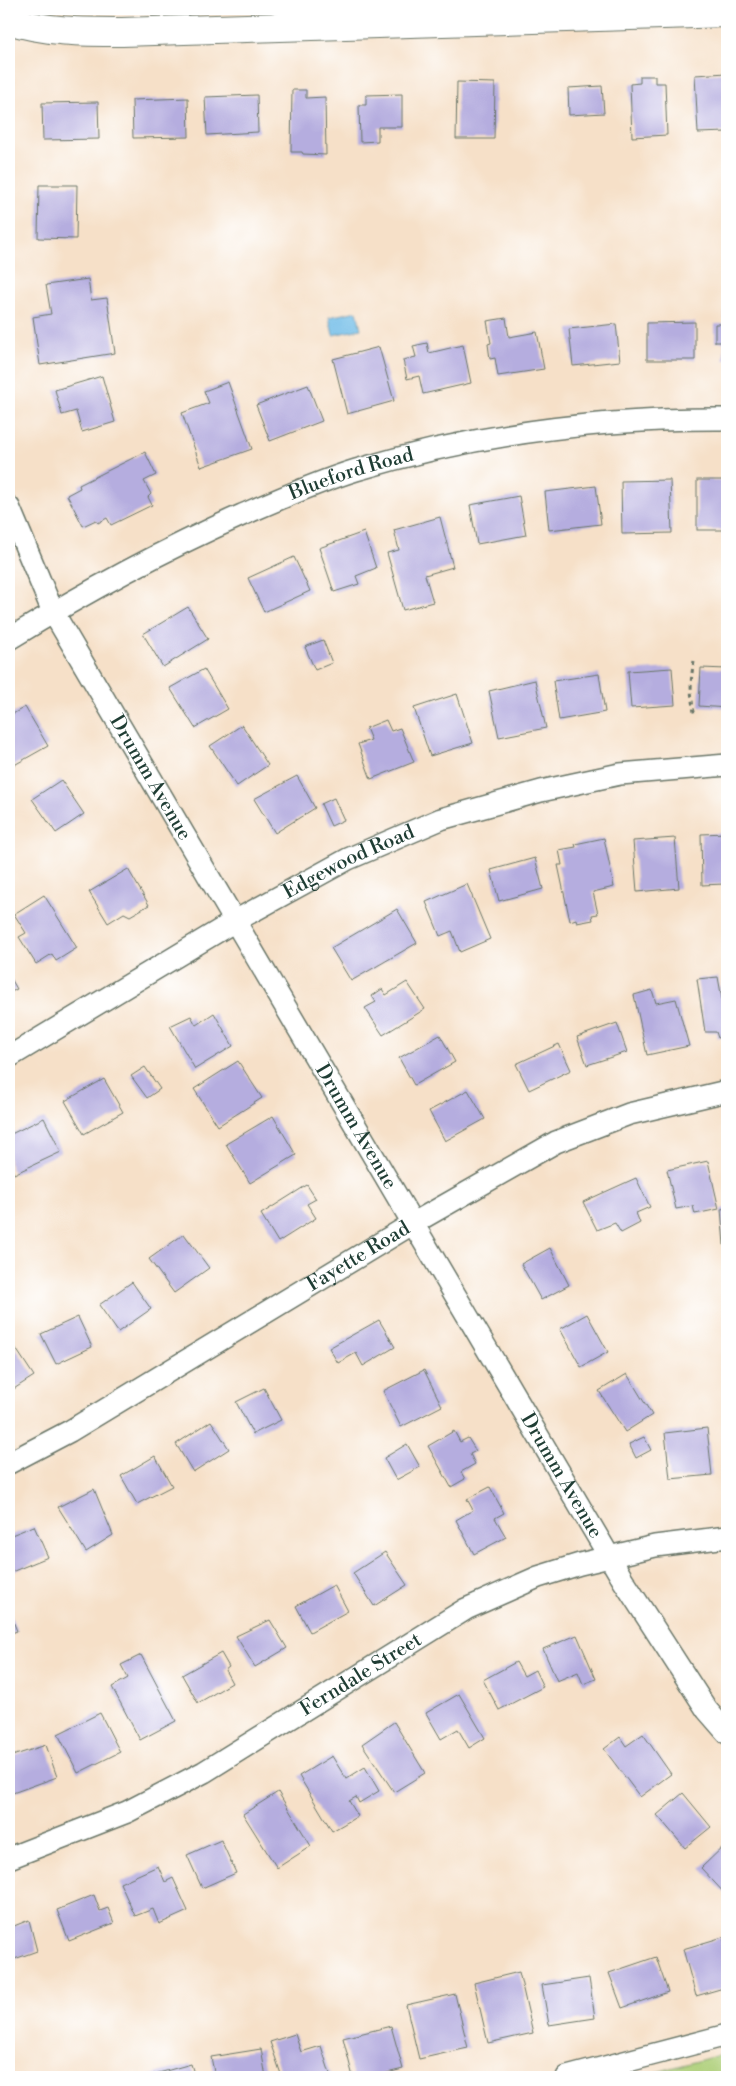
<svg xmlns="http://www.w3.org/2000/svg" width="736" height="2086" font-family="'Libre Bodoni',serif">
	<rect width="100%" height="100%" fill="#fff"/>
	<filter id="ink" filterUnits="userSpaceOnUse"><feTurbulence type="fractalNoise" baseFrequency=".02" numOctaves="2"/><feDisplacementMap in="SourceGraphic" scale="10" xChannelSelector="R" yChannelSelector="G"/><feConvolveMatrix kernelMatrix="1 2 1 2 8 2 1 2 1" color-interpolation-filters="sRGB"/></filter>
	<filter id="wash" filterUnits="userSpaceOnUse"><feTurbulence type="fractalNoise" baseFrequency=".0096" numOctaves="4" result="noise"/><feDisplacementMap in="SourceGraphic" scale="20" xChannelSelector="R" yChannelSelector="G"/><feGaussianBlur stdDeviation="1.12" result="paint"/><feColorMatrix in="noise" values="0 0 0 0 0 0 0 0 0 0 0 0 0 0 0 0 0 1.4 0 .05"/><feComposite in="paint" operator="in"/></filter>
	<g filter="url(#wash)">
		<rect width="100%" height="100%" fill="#f6e0c8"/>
		<!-- green -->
		<polygon fill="#adcf78" stroke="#668656" points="727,2053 727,2077 638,2077"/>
		<!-- water -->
		<polygon fill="#6bbae6" stroke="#457c8d" points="357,311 361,329 333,335 329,317"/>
		<g id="blocks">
			<!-- building -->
			<g fill="#b5addf">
				<polygon points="727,73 727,132 698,133 695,75"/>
				<polygon points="640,76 655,76 655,83 665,83 667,135 632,137 630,84 640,83"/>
				<polygon points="457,82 495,83 494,139 456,139"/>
				<polygon points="602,86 604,113 569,115 568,88"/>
				<polygon points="292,90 306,90 306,98 325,97 326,155 303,154 302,152 291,152"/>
				<polygon points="402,94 402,127 378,127 378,141 360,142 359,105 366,105 366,95"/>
				<polygon points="257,95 258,132 207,135 205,97"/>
				<polygon points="188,98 189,137 133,138 132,100"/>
				<polygon points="98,102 99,139 43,140 42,103"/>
				<polygon points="39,185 77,185 76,239 38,238"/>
				<polygon points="88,279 91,300 107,298 115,353 40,365 33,317 51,314 46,285"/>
				<polygon points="724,302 727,303 727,360 724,360 724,342 715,342 715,324 724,324"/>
				<polygon points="506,318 509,337 537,332 544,369 498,376 495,358 490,359 488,344 491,343 487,321"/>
				<polygon points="695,322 695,360 647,360 647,323"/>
				<polygon points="616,324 620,361 573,366 569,329"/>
				<polygon points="427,343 429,353 463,345 471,383 423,394 419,376 407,379 403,360 416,357 413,346"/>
				<polygon points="379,347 394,401 347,414 333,359"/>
				<polygon points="102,376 115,422 82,432 76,411 62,415 55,390"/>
				<polygon points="228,382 252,449 201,467 182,413 209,403 204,391"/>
				<polygon points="308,385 322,421 270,441 256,405"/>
				<polygon points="145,452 156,475 144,481 151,494 148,497 152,505 111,525 107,518 98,523 96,520 83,526 67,495 80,488 79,485"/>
				<polygon points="670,480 672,533 622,534 621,481"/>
				<rect x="697" y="480" width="30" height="50"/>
				<polygon points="596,486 601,524 549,530 545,492"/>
				<polygon points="519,496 526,535 477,544 470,505"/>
				<polygon points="440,517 453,567 425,575 433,602 403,610 387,553 399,550 394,530"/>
				<polygon points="364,532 376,568 356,576 359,584 334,592 319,548"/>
				<polygon points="294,557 310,591 264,612 248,578"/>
				<polygon points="188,607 208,639 163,667 143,634"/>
				<polygon points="323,640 332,663 315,670 305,647"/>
				<polygon points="672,668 675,705 631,708 628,671"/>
				<polygon points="701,668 727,669 727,708 699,706"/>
				<polygon points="204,669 228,709 195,728 170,688"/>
				<polygon points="599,674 605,712 559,720 553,681"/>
				<polygon points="535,680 546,728 499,737 489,691"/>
				<polygon points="457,694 473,743 430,756 414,708"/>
				<polygon points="25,707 48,746 9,768 9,716"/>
				<polygon points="386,720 391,731 400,728 414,762 371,779 358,744 371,740 366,728"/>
				<polygon points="242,725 268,765 237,786 210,746"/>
				<polygon points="297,776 315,808 275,833 254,799"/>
				<polygon points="61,780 84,814 56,833 32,799"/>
				<polygon points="334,798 344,820 331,826 321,804"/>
				<polygon points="727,833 727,875 724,875 724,884 702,885 701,834"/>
				<polygon points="604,838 614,887 593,892 598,914 592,915 593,920 577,923 576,919 570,921 558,865 562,865 559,850 576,847 575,844"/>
				<polygon points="675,838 679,888 637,892 633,841"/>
				<polygon points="535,858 543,889 499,901 491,870"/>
				<polygon points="128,869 149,905 130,916 124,913 108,923 89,892"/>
				<polygon points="467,884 490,939 460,952 452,931 440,936 426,902"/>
				<polygon points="44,895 77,948 56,961 52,954 36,964 19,937 26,933 14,914"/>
				<polygon points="397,909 417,943 351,981 331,948"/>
				<polygon points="9,975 17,989 9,993"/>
				<polygon points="718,977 722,999 727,998 727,1030 725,1030 727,1036 718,1038 716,1032 705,1032 697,979"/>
				<polygon points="407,982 425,1009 383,1035 365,1008 376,1002 372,996 382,989 386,995"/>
				<polygon points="652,990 656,1003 676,999 689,1046 647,1055 634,995"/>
				<polygon points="214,1013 233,1046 195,1069 170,1026 191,1016 196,1025"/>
				<polygon points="617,1023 627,1052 587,1065 577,1037"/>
				<polygon points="440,1035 455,1062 414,1085 399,1058"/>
				<polygon points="559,1044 571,1070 529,1090 516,1064"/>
				<polygon points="238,1061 262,1098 218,1126 194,1089"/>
				<polygon points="145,1067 160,1089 147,1098 131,1076"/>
				<polygon points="104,1079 123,1112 84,1134 65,1101"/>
				<polygon points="468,1090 485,1119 445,1141 429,1111"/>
				<polygon points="273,1116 296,1155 250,1183 226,1144"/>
				<polygon points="44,1118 61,1152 14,1174 9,1163 9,1135"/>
				<polygon points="708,1161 719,1209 695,1214 693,1206 676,1209 667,1170"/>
				<polygon points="636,1178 650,1207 636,1213 640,1223 621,1233 615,1223 597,1230 583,1202"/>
				<polygon points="307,1185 316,1199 307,1204 316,1218 278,1242 261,1214"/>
				<polygon points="727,1208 727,1245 724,1245 721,1209"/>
				<polygon points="184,1234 209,1268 174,1293 149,1259"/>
				<polygon points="550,1248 569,1285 541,1300 521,1264"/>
				<polygon points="132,1282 151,1309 118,1332 99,1305"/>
				<polygon points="587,1314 608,1352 581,1367 560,1329"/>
				<polygon points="78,1317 92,1347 56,1364 41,1334"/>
				<polygon points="379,1320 395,1347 363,1366 356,1353 338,1363 329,1348"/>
				<polygon points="9,1338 34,1376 9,1392"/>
				<polygon points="424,1370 442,1406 401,1427 383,1391"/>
				<polygon points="627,1374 652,1415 625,1432 599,1391"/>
				<polygon points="264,1388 281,1420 253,1434 236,1402"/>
				<polygon points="211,1421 229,1449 193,1472 176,1444"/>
				<polygon points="707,1428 712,1475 670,1479 665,1433"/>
				<polygon points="454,1431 460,1442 468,1438 476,1451 470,1454 475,1464 461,1472 465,1479 451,1487 428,1446"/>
				<polygon points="644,1437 651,1450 636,1458 629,1444"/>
				<polygon points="407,1444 420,1467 396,1480 384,1458"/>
				<polygon points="155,1456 172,1486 137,1504 121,1476"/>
				<polygon points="490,1487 504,1513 495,1518 506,1537 474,1554 456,1520 473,1510 467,1499"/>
				<polygon points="94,1489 113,1535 86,1552 58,1507"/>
				<polygon points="34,1526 48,1557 9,1573 9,1536"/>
				<polygon points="385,1552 407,1585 374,1606 353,1573"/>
				<polygon points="334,1585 348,1611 310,1632 296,1606"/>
				<polygon points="9,1611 17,1631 9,1634"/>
				<polygon points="270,1620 287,1648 255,1667 236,1636"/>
				<polygon points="577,1635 596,1679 583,1684 578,1672 557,1681 543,1649"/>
				<polygon points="221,1653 229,1667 225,1670 232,1683 198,1703 182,1675"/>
				<polygon points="141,1655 176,1721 140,1740 112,1687 128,1678 121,1665"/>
				<polygon points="516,1662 524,1676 535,1670 543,1687 499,1710 483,1680"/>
				<polygon points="459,1694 485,1738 469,1748 458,1729 441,1739 426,1713"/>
				<polygon points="100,1713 120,1752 78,1773 58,1734"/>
				<polygon points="394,1722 425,1773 394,1792 362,1744"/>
				<polygon points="643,1734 671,1774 640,1797 604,1749 620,1737 626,1746"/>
				<polygon points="46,1745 57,1777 10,1794 9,1757"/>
				<polygon points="332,1756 346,1779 365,1767 379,1791 359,1803 356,1797 349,1801 358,1816 332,1831 299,1776"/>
				<polygon points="278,1792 311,1846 277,1868 243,1814"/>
				<polygon points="683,1793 711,1827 685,1848 657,1815"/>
				<polygon points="221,1840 236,1873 202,1888 187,1855"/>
				<polygon points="727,1843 727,1896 701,1868"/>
				<polygon points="158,1866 165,1882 173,1878 188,1911 159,1924 153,1909 135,1916 120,1883"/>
				<polygon points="94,1895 100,1911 108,1908 114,1923 69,1941 57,1910"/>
				<polygon points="29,1920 37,1951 9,1961 9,1928"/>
				<polygon points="723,1937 727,1951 727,1987 696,1996 683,1949"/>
				<polygon points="656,1957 668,1992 622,2008 609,1973"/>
				<polygon points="519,1972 533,2033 488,2043 474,1983"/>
				<polygon points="589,1978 595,2018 549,2025 542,1985"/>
				<polygon points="455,1994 468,2048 419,2059 406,2005"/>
				<polygon points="391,2026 403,2069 371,2077 353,2077 343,2038"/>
				<polygon points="295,2034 301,2052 321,2046 331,2077 282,2077 270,2042"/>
				<polygon points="261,2049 266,2077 215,2077 211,2057"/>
				<polygon points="191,2064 195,2077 148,2077 148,2076"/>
			</g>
		</g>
	</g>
	<g filter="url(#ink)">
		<use href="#blocks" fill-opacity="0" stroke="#6a7668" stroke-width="1"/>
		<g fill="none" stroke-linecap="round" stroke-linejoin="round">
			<!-- street casing -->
			<g stroke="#6a7668" stroke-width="24">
				<g id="street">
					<path id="s1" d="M9 507 53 612 570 1490 623 1580 707 1710 727 1733"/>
					<path id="s2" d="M9 639C84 593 161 551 242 515 279 499 317 482 356 470 478 433 600 418 727 419"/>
					<path id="s3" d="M9 1057 235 921 348 859 441 819 541 791 620 774 727 765"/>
					<path id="s4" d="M9 1463 70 1431 412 1224 556 1142 629 1114 727 1091"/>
					<path id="s5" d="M9 1858 127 1812 204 1772 466 1609 538 1577 580 1564 655 1546 727 1537"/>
					<polyline points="567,2077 727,2035"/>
				</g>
			</g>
			<!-- secondary casing -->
			<g stroke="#6a7668" stroke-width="30">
				<path id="secondary" d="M9 20C45 32 84 32 122 32L727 13"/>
			</g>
			<!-- path -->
			<path stroke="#6a7668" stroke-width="3" stroke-dasharray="4 4" stroke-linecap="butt" d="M694 661C690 681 690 696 695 716"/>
			<!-- street -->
			<use href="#street" stroke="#fff" stroke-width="21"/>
			<!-- secondary -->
			<use href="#secondary" stroke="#fff" stroke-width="28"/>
		</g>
	</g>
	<g text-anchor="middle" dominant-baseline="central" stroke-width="4" stroke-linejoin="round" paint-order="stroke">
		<!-- street labels -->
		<g font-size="20" fill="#1f3d34" stroke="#fff">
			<text stroke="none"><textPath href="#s2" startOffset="381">Blueford Road</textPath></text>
			<text stroke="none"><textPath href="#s1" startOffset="306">Drumm Avenue</textPath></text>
			<text stroke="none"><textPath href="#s3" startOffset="392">Edgewood Road</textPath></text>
			<text stroke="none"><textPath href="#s1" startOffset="711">Drumm Avenue</textPath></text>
			<text stroke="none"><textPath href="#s4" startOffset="406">Fayette Road</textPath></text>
			<text stroke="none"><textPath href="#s1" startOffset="1116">Drumm Avenue</textPath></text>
			<text stroke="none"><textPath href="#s5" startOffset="398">Ferndale Street</textPath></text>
		</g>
	</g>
	<!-- margin -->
	<rect width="736" height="2086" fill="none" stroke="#fff" stroke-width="30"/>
</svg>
